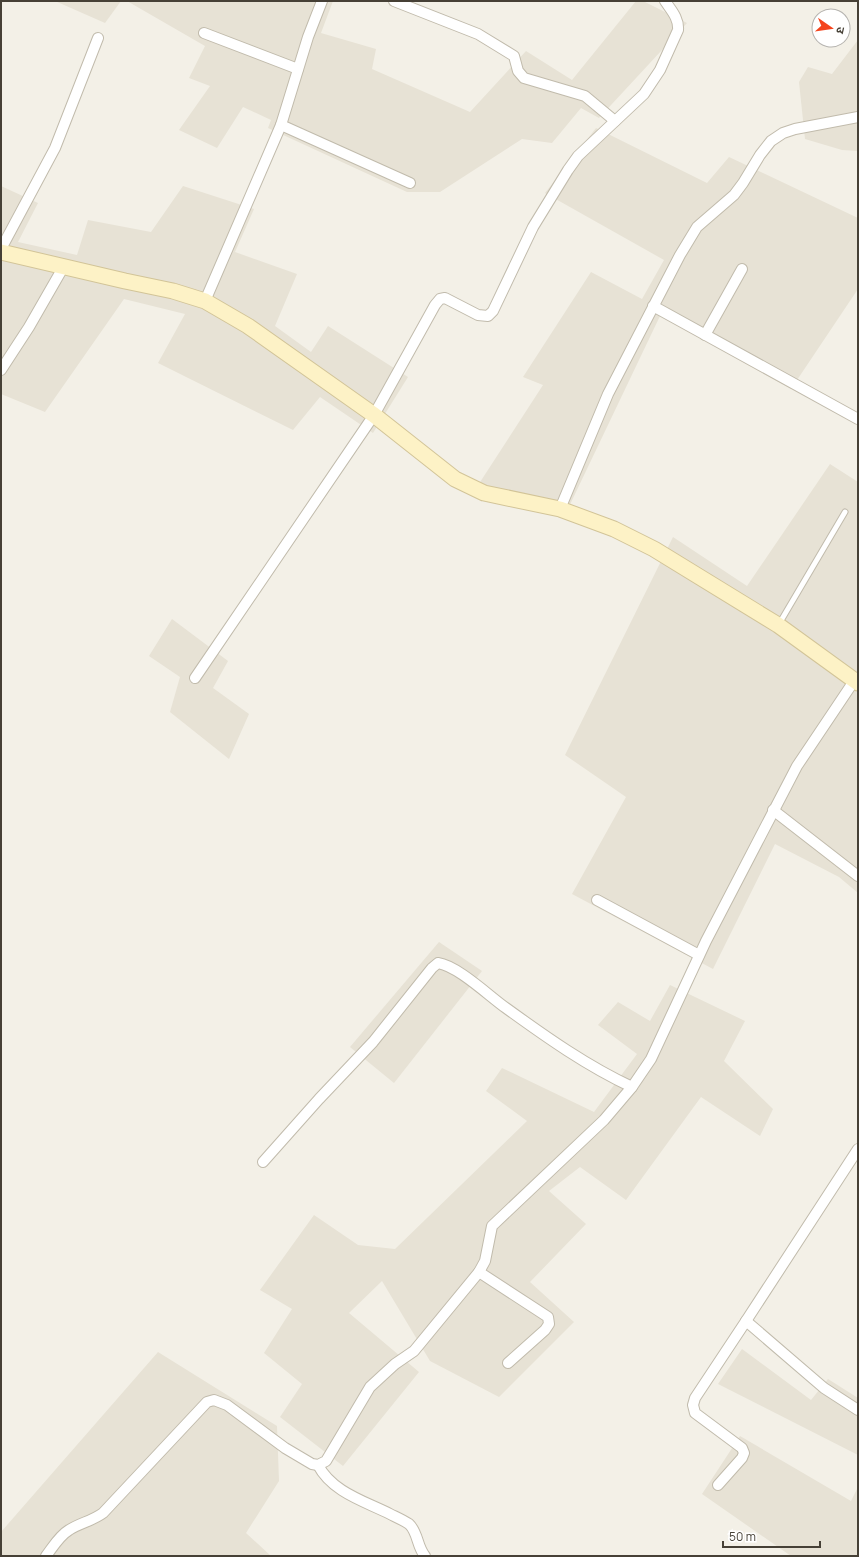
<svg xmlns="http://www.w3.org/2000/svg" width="859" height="1557" font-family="Manrope,'Noto Sans Devanagari',sans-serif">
	<rect width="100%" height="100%" fill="#f3f0e7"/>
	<!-- residential -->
	<g fill="#e7e2d5">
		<polygon points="55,1 121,1 105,23"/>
		<polygon points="127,1 333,1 321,33 376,49 372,69 470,112 526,51 572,80 636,1 643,1 687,23 599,118 581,108 552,143 522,139 440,192 407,192 268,128 271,120 243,107 217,148 179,130 210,86 189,78 205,46"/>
		<polygon points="858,40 858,151 842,150 805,139 799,82 808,67 832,74"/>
		<polygon points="596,128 707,183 729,157 858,218 858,289 791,389 660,316 565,515 471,496 543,385 523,377 591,272 642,299 664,260 545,193"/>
		<polygon points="1,186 38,203 18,242 77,255 88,220 151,232 183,186 254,209 235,252 297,274 275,326 311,352 328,326 408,377 373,433 320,397 293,430 158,363 185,314 124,299 45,412 1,394"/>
		<polygon points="830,464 858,482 858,893 839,877 775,844 713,969 572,894 626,797 565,755 673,537 747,586"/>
		<polygon points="172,619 228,661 213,688 249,714 229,759 170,712 180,677 149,656"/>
		<polygon points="439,942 482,971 394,1083 350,1047"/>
		<polygon points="670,985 745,1021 724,1061 773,1109 760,1136 701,1097 626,1200 580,1167 549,1191 586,1224 530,1282 574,1322 499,1397 430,1361 382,1281 349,1313 419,1372 343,1466 280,1417 302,1384 264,1353 292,1309 260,1290 314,1215 358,1245 395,1249 527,1121 486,1091 502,1068 594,1112 637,1054 598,1025 618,1002 650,1021"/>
		<polygon points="742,1349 811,1400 828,1379 858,1398 858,1455 718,1384"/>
		<polygon points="158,1352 277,1426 279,1481 246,1533 271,1556 1,1556 1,1532"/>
		<polygon points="740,1436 851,1501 858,1487 858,1556 791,1556 702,1494"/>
	</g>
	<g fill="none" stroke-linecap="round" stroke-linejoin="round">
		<!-- lane casing -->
		<g stroke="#c1bbac" stroke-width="7">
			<polyline id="lane" points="779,624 845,512"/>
		</g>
		<!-- street casing -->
		<g stroke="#c1bbac" stroke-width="12">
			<g id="street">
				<polyline points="394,1 478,34 514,56 518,71 524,78 585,96 615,121"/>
				<polyline points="204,33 298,69"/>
				<polyline points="281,125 410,183"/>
				<polyline points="1,249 55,148 98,38"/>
				<polyline points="205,301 281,125 308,37 322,1"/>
				<polyline points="653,306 858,419"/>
				<polyline points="705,335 742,269"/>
				<polyline points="1,370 29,327 64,266"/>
				<polyline points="560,509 608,394 680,255 697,227 734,195 743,183 760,155 771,141 783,133 795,129 858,117"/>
				<path d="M195 678 374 415 435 305 440 299 445 298 478 315 488 316 493 311 533 227 568 170 578 156 644 94 660 70 678 30C679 18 671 10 665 1"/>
				<polyline points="773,810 858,876"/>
				<polyline points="597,900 699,955"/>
				<path d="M263 1162 319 1099 373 1042 432 968 438 963C458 966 489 996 506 1008 546 1037 587 1066 632 1087"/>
				<polyline points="479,1272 548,1317 549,1324 545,1330 508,1363"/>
				<polyline points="746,1321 824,1388 858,1410"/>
				<path d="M318 1465C332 1492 364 1501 390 1514 396 1517 403 1520 409 1524 418 1532 417 1547 425 1556"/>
				<polyline points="718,1485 742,1458 744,1453 742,1448 695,1413 693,1405 695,1398 746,1321 858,1149"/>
				<path d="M46 1556C53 1547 59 1536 69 1530 80 1523 92 1521 103 1513L207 1402 214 1400 227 1405 285 1448 312 1464 318 1465 326 1461 370 1387 395 1364 414 1351 479 1272 485 1261 492 1226 604 1120 632 1087 651 1059 706 941 797 766 854 681"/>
			</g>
		</g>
		<!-- secondary casing -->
		<g stroke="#d2c498" stroke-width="17">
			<polyline id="secondary" points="1,252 125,281 173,291 205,301 248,326 374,415 455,479 484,493 560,509 614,529 654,549 778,625 858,683"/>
		</g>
		<!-- lane -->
		<use href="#lane" stroke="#fff" stroke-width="5"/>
		<!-- street -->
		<use href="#street" stroke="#fff" stroke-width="10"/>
		<!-- secondary -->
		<use href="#secondary" stroke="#fdf2c6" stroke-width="15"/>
	</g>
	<!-- border -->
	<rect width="859" height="1557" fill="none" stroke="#464036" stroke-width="4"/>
	<!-- north arrow -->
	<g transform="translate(831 28) rotate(103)"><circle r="19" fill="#ffffff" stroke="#b5b3af"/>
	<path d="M0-3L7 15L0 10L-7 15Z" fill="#f4441c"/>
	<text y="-6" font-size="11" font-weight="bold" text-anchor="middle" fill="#464036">उ</text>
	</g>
	<!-- scale -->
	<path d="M723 1541v6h97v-6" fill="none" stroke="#464036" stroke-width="2"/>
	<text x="729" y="1541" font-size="12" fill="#464036" stroke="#ffffff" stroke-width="3" paint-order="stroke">50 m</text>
</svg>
